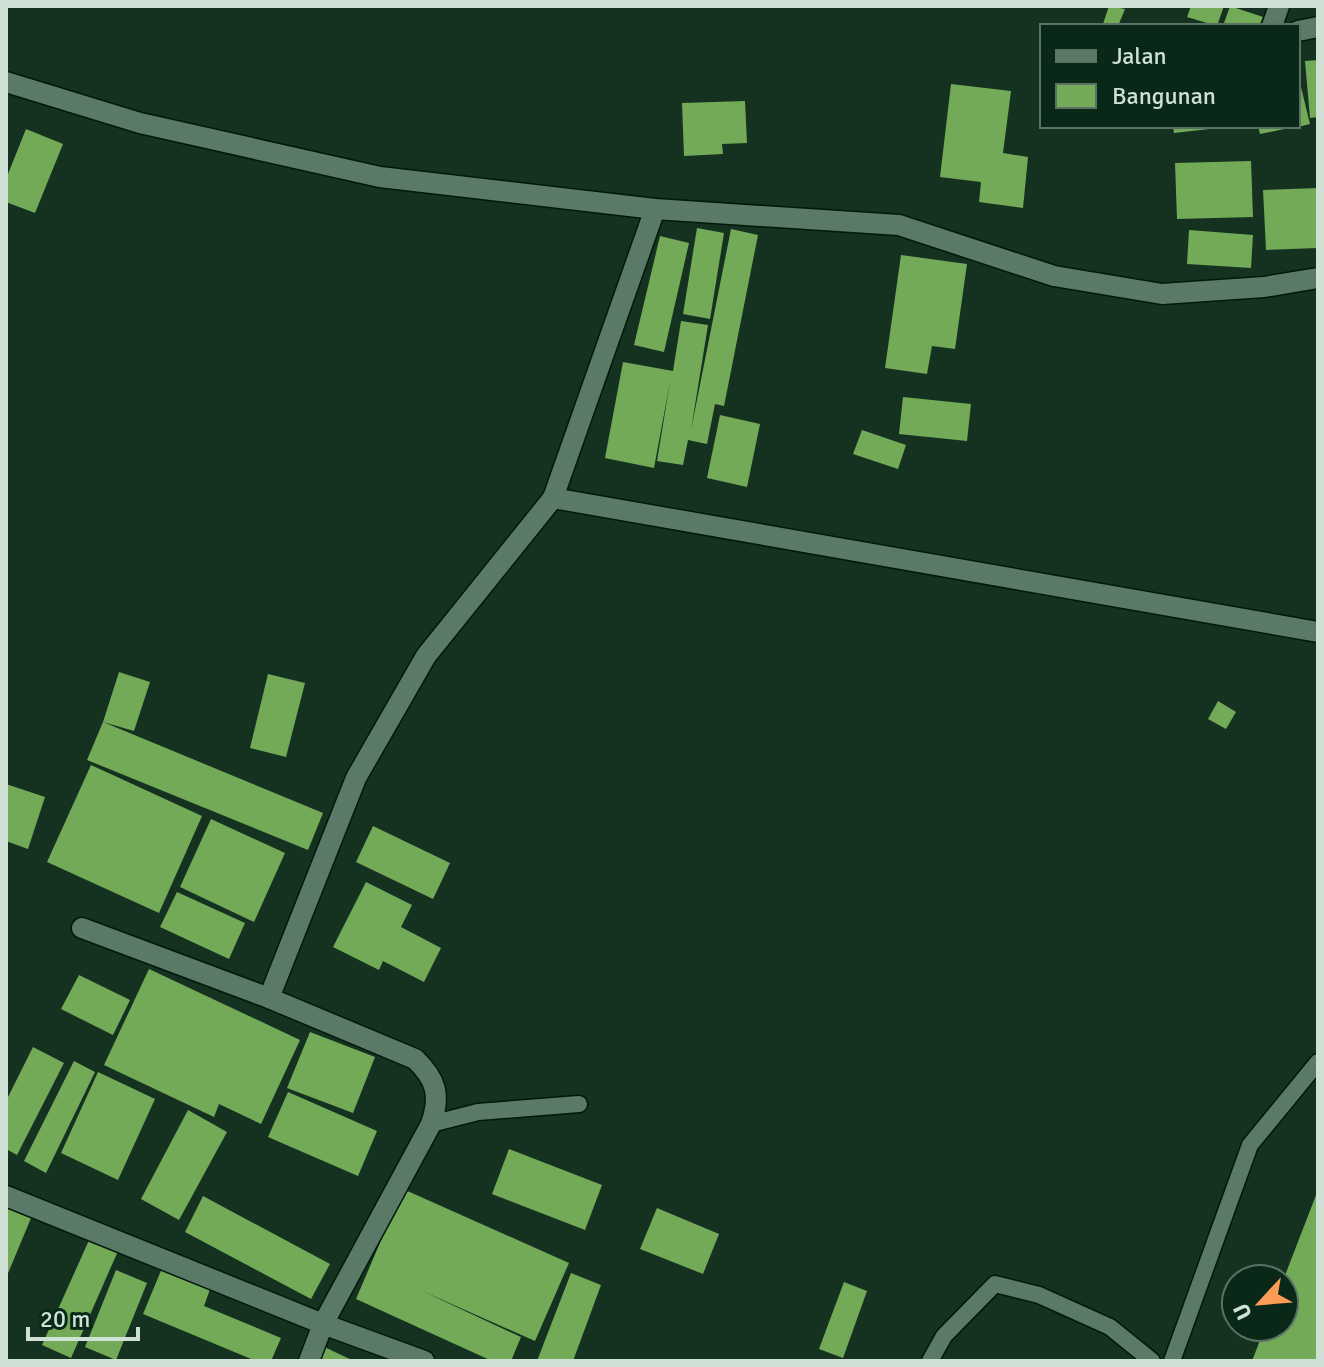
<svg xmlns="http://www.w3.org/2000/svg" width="1324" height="1367" font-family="Signika,sans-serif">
	<rect width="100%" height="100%" fill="#153221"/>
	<!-- building -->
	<g fill="#73aa58">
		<polygon points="1109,6 1125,9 1118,26 1103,24"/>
		<polygon points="1191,6 1224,6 1217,26 1187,17"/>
		<polygon points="1230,6 1263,17 1259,26 1223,26"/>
		<polygon points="1318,60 1318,117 1310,118 1305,61"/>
		<polygon points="1298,75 1310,124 1298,127"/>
		<polygon points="951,84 1011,91 1003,153 1028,157 1023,208 979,202 981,182 940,177"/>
		<polygon points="745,101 747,143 722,144 723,154 684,156 682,103"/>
		<polygon points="1173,126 1218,126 1218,128 1174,133"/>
		<polygon points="1258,126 1294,126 1294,127 1260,134"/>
		<polygon points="26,129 63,144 35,213 6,202 6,179"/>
		<polygon points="1251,161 1253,217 1177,219 1175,163"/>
		<polygon points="1318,188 1318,248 1266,250 1263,190"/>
		<polygon points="697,228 724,233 710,319 683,314"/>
		<polygon points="731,229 758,235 724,406 715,404 707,444 688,440 683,465 657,461 670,382 654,468 605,458 623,362 673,371 681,321 708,325 691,430"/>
		<polygon points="1189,230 1253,235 1251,268 1187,264"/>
		<polygon points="660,236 689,243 664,352 634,345"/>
		<polygon points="901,255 967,264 955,349 932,346 927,374 885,368"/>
		<polygon points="903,397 971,404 967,441 899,434"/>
		<polygon points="720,415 760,424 747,487 707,478"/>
		<polygon points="862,430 906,445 898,469 853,454"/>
		<polygon points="119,672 150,682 134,731 103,722"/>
		<polygon points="268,674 305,683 286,757 250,748"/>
		<polygon points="1218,701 1236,712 1226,729 1208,719"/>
		<polygon points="103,722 323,813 308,850 87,760"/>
		<polygon points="91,765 202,816 159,913 47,862"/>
		<polygon points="6,784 45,797 28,849 6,841"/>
		<polygon points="211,819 285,853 254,922 180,887"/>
		<polygon points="373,826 450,863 433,899 356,862"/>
		<polygon points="366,882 412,905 401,927 441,948 424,982 383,961 379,970 333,947"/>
		<polygon points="177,892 245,923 229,959 160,927"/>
		<polygon points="149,969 300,1040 261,1124 219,1104 214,1117 104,1065"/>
		<polygon points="79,975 130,1000 113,1035 61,1009"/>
		<polygon points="310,1032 375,1057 353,1113 287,1088"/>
		<polygon points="33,1047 64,1063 17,1155 6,1149 6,1101"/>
		<polygon points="74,1061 95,1072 46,1173 24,1161"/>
		<polygon points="98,1072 155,1099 118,1180 61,1153"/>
		<polygon points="288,1092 377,1131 358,1176 268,1137"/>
		<polygon points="188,1110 227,1132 179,1220 141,1199"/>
		<polygon points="509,1149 602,1185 585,1230 492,1194"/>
		<polygon points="403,1189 569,1263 535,1341 420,1290 521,1337 511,1361 492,1361 356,1299"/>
		<polygon points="1318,1190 1318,1361 1252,1361 1265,1327 1284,1327 1284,1278"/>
		<polygon points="203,1196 330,1264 311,1299 185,1232"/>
		<polygon points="6,1199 34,1211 6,1278"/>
		<polygon points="657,1208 719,1234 703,1274 640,1249"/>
		<polygon points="90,1238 118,1251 71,1358 42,1345"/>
		<polygon points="165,1261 213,1281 204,1306 281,1338 271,1361 256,1361 143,1314"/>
		<polygon points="116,1270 147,1283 116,1360 85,1347"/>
		<polygon points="571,1273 601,1285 573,1361 537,1361"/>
		<polygon points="844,1282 867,1291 843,1358 819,1349"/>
		<polygon points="320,1345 354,1361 313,1361"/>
	</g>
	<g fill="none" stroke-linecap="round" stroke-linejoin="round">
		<!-- lane casing -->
		<g stroke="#00190a" stroke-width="19">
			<g id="lane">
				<polyline points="431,1124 478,1112 579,1104"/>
				<polyline points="930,1361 944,1336 995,1284 1039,1295 1110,1327 1152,1361"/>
				<polyline points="1172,1361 1250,1145 1318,1062"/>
			</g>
		</g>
		<!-- street casing -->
		<g stroke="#00190a" stroke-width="23">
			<g id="street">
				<polyline points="1272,26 1279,6"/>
				<polyline points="1298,31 1318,27"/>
				<polyline points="6,82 140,123 380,177 655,209 899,225 1054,276 1162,294 1264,287 1318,278"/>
				<polyline points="553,498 1318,632"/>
				<path d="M82 928 269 998 415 1059C436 1079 441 1095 431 1124L323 1324 309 1361"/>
				<polyline points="269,998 356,778 426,656 553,498 655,209"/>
				<polyline points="6,1196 323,1324 424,1361"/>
			</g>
		</g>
		<!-- lane -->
		<use href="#lane" stroke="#5a7966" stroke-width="16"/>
		<!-- street -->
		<use href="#street" stroke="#5a7966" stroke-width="20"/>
	</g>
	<!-- border -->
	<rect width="1324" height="1367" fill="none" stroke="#cfe0d5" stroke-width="16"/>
	<!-- legend -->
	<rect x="1040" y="24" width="260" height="104" fill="#0a2818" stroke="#597264" stroke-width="2"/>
	<rect x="1056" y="50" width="40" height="12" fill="#5a7966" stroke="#597264" stroke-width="2"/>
	<text x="1112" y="64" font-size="24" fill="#cfe0d5">Jalan</text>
	<rect x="1056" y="84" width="40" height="24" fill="#73aa58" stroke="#597264" stroke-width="2"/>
	<text x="1112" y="104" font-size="24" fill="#cfe0d5">Bangunan</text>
	<!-- north arrow -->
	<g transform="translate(1260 1303) rotate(244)"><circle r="38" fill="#0a2818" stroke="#597264" stroke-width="2"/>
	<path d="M0-6L14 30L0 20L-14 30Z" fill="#fd9c56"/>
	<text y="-12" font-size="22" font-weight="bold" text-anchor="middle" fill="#cfe0d5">U</text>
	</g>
	<!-- scale -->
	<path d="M28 1327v12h110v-12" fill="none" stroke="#cfe0d5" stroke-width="4"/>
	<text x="40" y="1327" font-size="24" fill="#cfe0d5" stroke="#0a2818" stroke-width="6" paint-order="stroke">20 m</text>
</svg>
